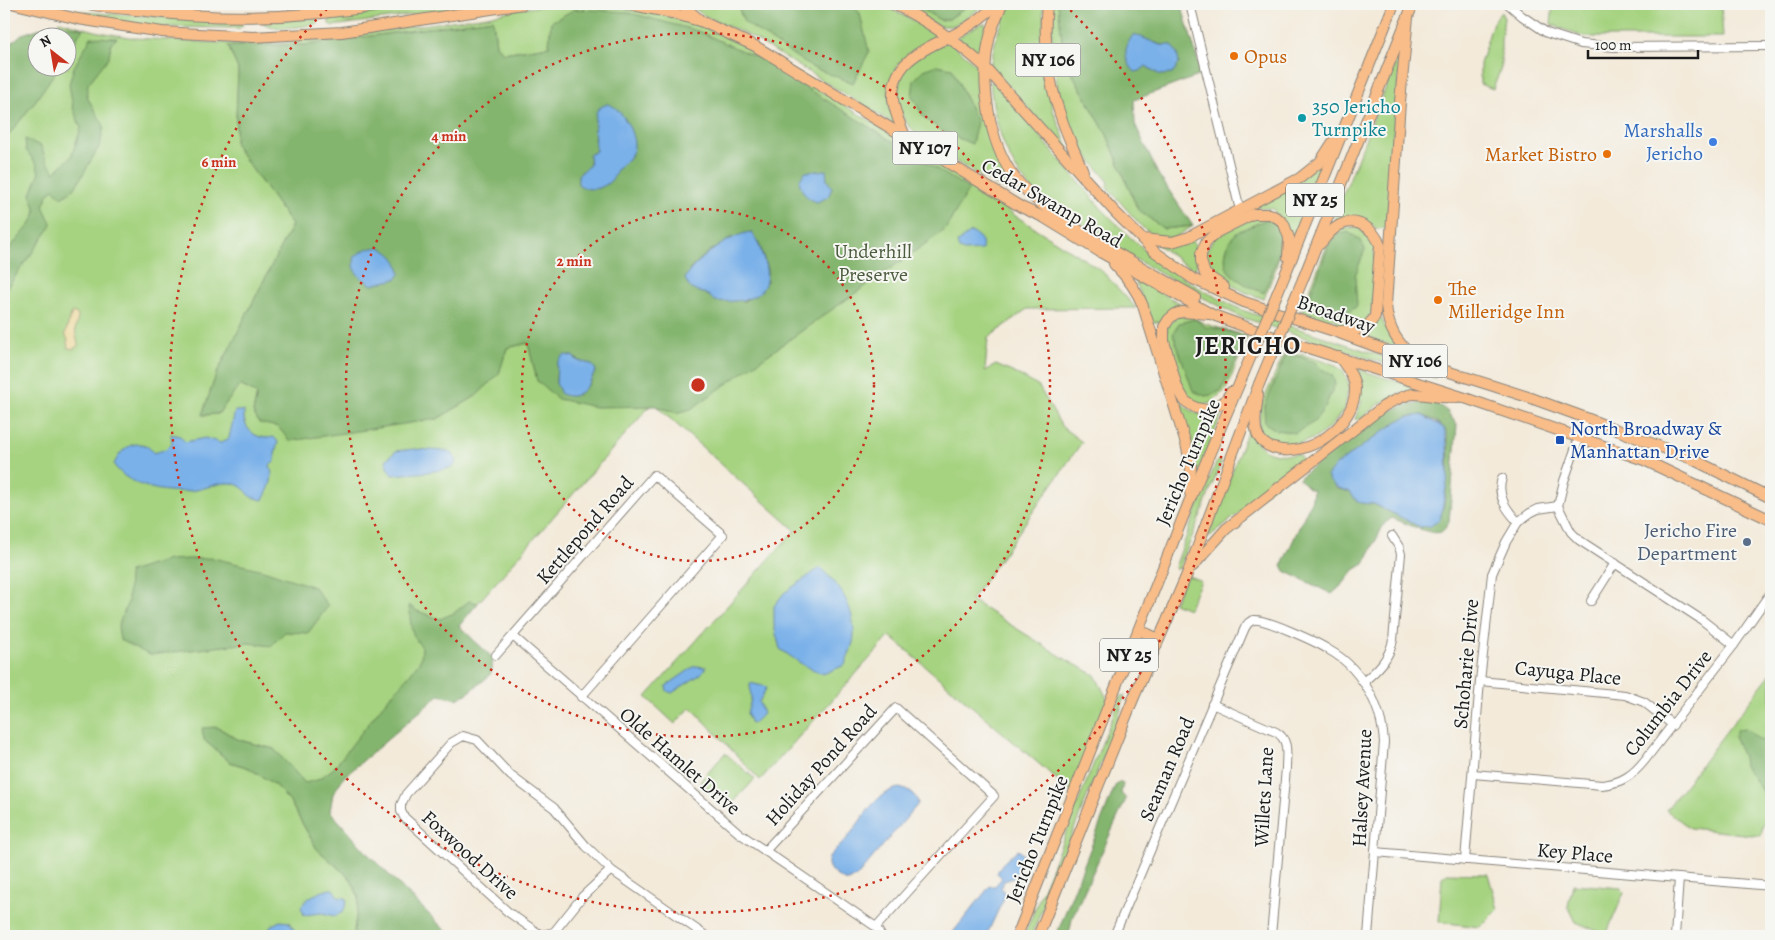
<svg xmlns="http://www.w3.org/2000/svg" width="1775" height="940" font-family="Alegreya,serif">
	<rect width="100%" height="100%" fill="#f6f6f2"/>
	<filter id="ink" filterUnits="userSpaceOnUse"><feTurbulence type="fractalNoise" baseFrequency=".02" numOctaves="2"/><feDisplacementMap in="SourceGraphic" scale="10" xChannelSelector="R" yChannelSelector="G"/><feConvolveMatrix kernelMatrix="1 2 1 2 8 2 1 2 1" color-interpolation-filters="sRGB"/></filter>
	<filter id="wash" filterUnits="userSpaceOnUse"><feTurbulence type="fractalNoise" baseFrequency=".0096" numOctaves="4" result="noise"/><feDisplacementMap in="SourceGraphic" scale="20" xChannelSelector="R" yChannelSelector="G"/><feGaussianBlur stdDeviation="1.12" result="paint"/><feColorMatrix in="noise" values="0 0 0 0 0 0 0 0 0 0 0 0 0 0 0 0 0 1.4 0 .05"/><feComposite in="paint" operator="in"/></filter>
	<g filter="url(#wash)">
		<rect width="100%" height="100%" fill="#f3eada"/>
		<!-- green -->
		<g fill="#a6d380" stroke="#61784e" fill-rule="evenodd">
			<polygon points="418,4 488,4 333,26 329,24 329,20 331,19 394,10"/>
			<path d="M559 4C604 6 648 9 691 23 738 39 780 67 822 92 875 124 929 156 982 188L1014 215 1101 270 1136 308 1027 309 988 338 985 371 996 365 1021 376 1039 387 1062 427 1082 442 971 600 1067 660 1095 675 1110 704 1074 794 890 636 760 780 691 707 675 724 646 697 795 530 656 406 677 413 754 308 650 406 444 642 316 796 274 749 239 740 217 727 204 740 230 762 249 768 275 785 290 802 317 849 351 879 359 898 353 936H4V119L38 68H68V38L47 37 59 21 99 32 135 38 218 43H282L336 37 488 16 518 9ZM493 19 496 45 503 53 549 46 551 22 535 370 528 343 507 348 498 374 476 396 437 419 253 412 257 394 240 385 218 414 203 415 216 375 292 225 235 145 238 69 228 46 306 45Z"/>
			<polygon points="688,4 880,4 909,18 939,35 916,48 899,63 889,84 889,108 896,123 894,124 748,35 705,16"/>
			<polygon points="896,4 914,4 940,20 949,19 970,4 987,4 953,26 940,26"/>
			<path d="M1009 4H1043L1045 73 1053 110 1069 150 1066 151C1040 123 1017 93 990 66L996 38Z"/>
			<path d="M1050 4H1058L1064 59 1107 135 1138 210 1164 229 1193 226 1174 238 1154 235 1143 228 1107 187 1109 182C1098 169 1087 157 1078 143 1053 101 1053 51 1050 4Z"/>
			<polygon points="1553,4 1721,4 1723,37 1583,37 1551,24"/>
			<polygon points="77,12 240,21 243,25 240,28 155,27 76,14"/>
			<polygon points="1501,12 1504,18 1501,40 1501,68 1493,89 1480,84 1480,64 1493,22"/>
			<path d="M317 18 318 24C302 26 278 32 263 23V21Z"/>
			<polygon points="985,23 988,34 983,58 958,37 980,24"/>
			<path d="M949 41 982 70 983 107 990 137 1014 185 1007 191C983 178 916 141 904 119 895 103 896 82 906 68 915 55 935 48 949 41Z"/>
			<path d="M1400 52 1402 53 1395 107 1387 228 1377 229C1365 217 1354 216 1337 220L1334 218Z"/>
			<path d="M990 82H994L1101 208 1132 239 1159 262 1204 291 1242 310 1421 369 1436 376 1435 378 1414 373 1241 317 1202 297 1098 238 1077 220 1072 214 1068 220C1056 210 1042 201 1032 190 1005 161 994 121 990 82Z"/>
			<polygon points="1318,165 1321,168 1294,238 1292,238 1274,211 1274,209 1254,207"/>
			<polygon points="1266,216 1282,227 1286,243 1281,248 1276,268 1264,299 1245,292 1228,283 1217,280 1210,275 1206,265 1205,253 1214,238 1255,217"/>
			<polygon points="1345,227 1358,228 1369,234 1375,244 1372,311 1365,323 1347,327 1336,324 1337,319 1328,319 1301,312 1329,240 1336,232"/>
			<polygon points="1191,239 1197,248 1197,266 1194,269 1181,262 1158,245"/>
			<polygon points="1137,280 1185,306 1184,308 1166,315 1161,322 1152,322 1136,283"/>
			<path d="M1177 316 1193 317 1205 324 1248 336 1226 390 1214 399 1215 401C1182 420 1173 356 1166 335L1168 326Z"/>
			<polygon points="1378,319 1382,319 1385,327 1395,343 1393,346 1357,335"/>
			<polygon points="1286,350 1333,364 1343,371 1349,383 1345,408 1332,425 1317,437 1299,444 1279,444 1267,441 1259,430 1260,408"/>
			<path d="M1357 369 1421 389V391C1389 394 1383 401 1359 420L1355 419 1362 401 1357 398 1355 373Z"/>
			<path d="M1175 396C1186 409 1194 414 1211 417L1217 412 1220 414 1222 413 1195 480Z"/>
			<path d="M1250 424 1253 425C1254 453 1274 456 1298 454L1304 462 1210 536H1208Z"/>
			<polygon points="1220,459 1221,463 1180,567 1176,570 1175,567 1194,516 1216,463"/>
			<polygon points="1186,575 1201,581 1188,609 1174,603"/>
			<polygon points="1771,673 1771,825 1763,824 1761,836 1690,828 1666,810"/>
			<polygon points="1121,696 1125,696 1116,725 1031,936 1024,936"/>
			<polygon points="725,753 755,779 729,807 700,782"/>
			<polygon points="1447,873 1488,874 1498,909 1480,927 1439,922 1442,877"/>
			<polygon points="1573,884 1621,888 1624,893 1606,935 1576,922 1568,906"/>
		</g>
		<!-- forest -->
		<g fill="#84b56e" stroke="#506845" fill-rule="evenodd">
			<polygon points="741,4 853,4 860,14 869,52 853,83 811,67 744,22 739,10"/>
			<polygon points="914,4 970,4 949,19 940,20"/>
			<path d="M1058 4H1181L1201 71 1198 76 1134 100 1135 124 1158 174 1193 226 1164 229 1138 210 1107 135 1064 59ZM1134 35 1161 45H1172L1160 75 1146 66Z"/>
			<path d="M575 9 627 12 698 31 760 59 969 189 945 230 691 409 677 413 656 406 595 407 558 399 537 381 528 343 507 348 499 374 476 396 437 419 290 441 278 427 259 423 253 412 257 394 240 385 218 414 202 415 216 375 292 225 235 145 238 69 228 46 306 45 493 19 496 45 503 53 549 46 551 22ZM624 117 631 134V157C626 161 618 166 615 172 611 180 610 182 601 187L578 175 591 165 596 151 594 138 596 131 595 120ZM731 237 759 242 767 269V281L757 294 744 301 710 296 704 293 689 270 708 252 723 244ZM572 356C582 364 589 361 596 370L589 384 578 395 556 383 557 363Z"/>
			<polygon points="51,25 83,28 68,53 68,38 38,38 38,68 58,68 34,103 4,141 4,49 22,34"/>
			<polygon points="91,37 117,38 111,44 109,57 88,84 87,97 104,126 100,145 75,188 62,197 53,189 48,195 43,206 51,223 50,228 4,292 4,255 30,225 36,212 31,194 39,174 37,165 26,150 25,139 41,146 47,162 55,172 71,157 81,128 73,108 69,84 74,67"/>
			<polygon points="937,65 952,68 977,122 972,144 944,132 924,118 912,96 914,80 924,70"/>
			<path d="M1270 219C1273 222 1277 225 1279 228 1287 241 1269 279 1264 293 1253 289 1238 281 1230 273 1220 262 1227 239 1238 232 1241 229 1246 229 1249 227 1257 224 1261 220 1270 219Z"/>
			<polygon points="1348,232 1359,239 1365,249 1355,276 1357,306 1349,312 1324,314 1309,298 1329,245 1337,235"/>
			<polygon points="1195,319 1205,327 1228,331 1246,338 1222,390 1212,395 1205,396 1193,391 1173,334 1179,323"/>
			<polygon points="1287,352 1315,362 1322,369 1332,375 1335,384 1325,407 1314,422 1295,433 1276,430 1265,423 1264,408"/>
			<path d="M1430 402 1440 406 1447 411 1457 425 1449 522C1447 526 1444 530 1441 532 1431 536 1403 522 1392 518L1384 524 1364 564 1354 570 1343 584 1332 594 1285 571 1282 565 1312 499 1313 490 1308 488 1299 479 1302 475 1384 413 1409 404ZM1422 415C1429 418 1441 423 1445 430 1453 445 1446 503 1440 519L1420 527 1374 504 1360 502 1354 498 1350 492 1335 488 1336 465 1398 421 1407 417Z"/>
			<polygon points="213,558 263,570 314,587 328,606 308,633 285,632 271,646 249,643 150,655 120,640 118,626 128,602 129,572 168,560"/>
			<path d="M469 601 478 603 459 626 493 658 492 670 489 676 468 693 457 699 439 695 343 778 333 794 330 811 367 853 451 936H353L359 898 351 879 317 849 290 802 275 785 249 768 230 762 204 740 202 728 217 727 239 740 274 749 305 783 317 780 333 769 386 701 410 674 421 659 422 647C409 634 411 622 409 605L417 611 440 619 454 613Z"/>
			<path d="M1746 728C1753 735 1761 744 1771 742V810L1759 786 1744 766 1743 757 1734 737 1737 729Z"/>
			<polygon points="1120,781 1123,784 1121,793 1126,799 1072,918 1070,930 1067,936 1056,936 1115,786"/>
		</g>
		<!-- sand -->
		<path fill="#eeda9e" stroke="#857b5d" d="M72 312 77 314C79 319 77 320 76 326 74 333 78 340 78 346L73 349 68 348 67 342 68 340 65 334Z"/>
		<!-- water -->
		<g fill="#7ab1e9" stroke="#4b6682">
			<path d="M1134 34 1160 45H1172L1177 53 1179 63 1172 74 1160 75 1146 66 1140 71 1135 72C1123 59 1123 48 1134 34Z"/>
			<path d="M607 104C621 106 635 133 634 147 633 156 624 162 618 169 615 172 615 175 613 178 605 189 589 193 578 184V175L590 165 589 155 596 151C594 145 594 116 597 111 599 107 603 106 607 104Z"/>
			<path d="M826 170 827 180 832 188 828 197 817 202C805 198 802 192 799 181L805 172Z"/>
			<path d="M751 232C759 241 760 249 764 260 776 299 744 303 714 301 703 286 692 299 685 278 695 260 731 234 751 232Z"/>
			<path d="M971 232C979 236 984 240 982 250L964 251 959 249 957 243Z"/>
			<path d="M380 247C392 254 399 260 400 274L396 279 372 285C360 277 351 273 355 256L366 249Z"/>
			<path d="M564 355 572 356 578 361 591 364 596 370C588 385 580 402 561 394L556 383 557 363Z"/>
			<path d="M235 411H244C242 429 256 441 274 437L278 442 275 454V462L270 465C275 478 269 489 263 500L251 497C234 473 217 486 196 490 170 495 129 488 114 465 118 453 130 440 145 445 148 446 151 450 154 453L166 449 172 443 171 434 180 436 185 442 205 438 221 443 229 438Z"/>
			<path d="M1422 415 1444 428 1447 442 1448 478 1441 515 1440 519 1431 526 1420 527 1374 504 1360 503 1354 498 1350 492C1339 488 1331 487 1327 476L1336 465 1398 421 1407 417Z"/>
			<path d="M414 449 445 451 453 454 456 462 453 467C433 473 413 473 392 475L387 467 386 460 396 451Z"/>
			<path d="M820 568C841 586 854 607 854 635 854 644 848 656 845 665L823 674 803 665 780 649 774 626V606L784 593Z"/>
			<polygon points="695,666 706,667 701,674 672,693 667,691 666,686"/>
			<polygon points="750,683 767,687 759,702 763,714 755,722 751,724 747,713 751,699"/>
			<path d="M899 788C908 790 917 794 918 804L858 875 849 881C841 880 827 871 828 862 828 854 837 849 842 844 859 827 873 792 899 788Z"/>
			<polygon points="1017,850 1020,851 1023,855 1021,866 1014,878 1004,881 1001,888 1006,894 986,936 950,936 990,886 995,886 1002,878 997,873 1002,864"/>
			<path d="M330 889H333L338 897 346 898 347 902 343 912 335 916 322 913 304 915 301 907C306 897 319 892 330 889Z"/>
			<polygon points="280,921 289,922 298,936 264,936 272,925"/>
		</g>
	</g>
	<g filter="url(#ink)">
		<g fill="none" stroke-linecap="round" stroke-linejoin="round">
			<!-- minor casing -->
			<g stroke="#88837b" stroke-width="10">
				<g id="minor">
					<polyline points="1190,4 1240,210"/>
					<polyline points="1508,4 1522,16 1547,33 1581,44 1614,47 1771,46"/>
					<polyline points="1586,418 1564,481 1558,506 1571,532 1579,540 1702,620 1734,645"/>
					<path d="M1502 478C1496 496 1507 510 1518 522"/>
					<polyline points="1591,601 1615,563"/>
					<polyline points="514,637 739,833 876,927 881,936"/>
					<polyline points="496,655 654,475 723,535 581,697"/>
					<polyline points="1480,681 1625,695 1644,702 1673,725"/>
					<path d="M1363 682C1378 670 1389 659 1393 640L1401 554 1399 547 1392 536"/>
					<path d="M1212 704 1276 732C1290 740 1286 755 1286 768L1271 936"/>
					<polygon points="463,736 477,740 511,776 554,808 586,846 611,870 582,897 554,932 541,935 508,912 404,817 401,811 401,805 406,794 451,743"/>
					<path d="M1473 774 1602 785C1622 783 1633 775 1645 760L1734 645 1771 592"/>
					<polyline points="765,851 896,708 994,796 876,927"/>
					<polyline points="1375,852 1771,886"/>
					<polyline points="1465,860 1480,681 1492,574 1506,542 1518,522 1530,513 1538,509 1558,506"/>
					<polyline points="611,870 706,936"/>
					<path d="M1114 936 1244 630C1246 625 1249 621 1254 620 1264 618 1319 643 1329 650 1338 655 1346 661 1353 669 1372 690 1382 714 1384 742L1368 936"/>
					<polyline points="1675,936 1679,878"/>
				</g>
			</g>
			<!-- major casing -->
			<g stroke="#88837b" stroke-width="12">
				<g id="major">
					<polyline points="15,4 78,19 162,32 253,37 342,32 523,4"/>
					<path d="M88 4C107 8 126 9 145 11 227 21 308 18 389 4"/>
					<polyline points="628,4 672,13 703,22 755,46 1021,207 1043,217 1100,252 1213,315 1274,337 1462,397 1644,460 1771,520"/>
					<polyline points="681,4 699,19"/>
					<path d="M893 4C927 20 957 42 985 67L1115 212 1154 251 1193 279 1244 302 1334 331 1418 362 1531 398 1586 418 1692 459 1771 498"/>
					<path d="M1002 4C998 14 993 25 990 36 979 78 988 143 1015 178 1036 204 1065 222 1093 239 1126 259 1161 278 1195 297"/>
					<path d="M1047 4C1043 40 1048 80 1060 114 1066 133 1075 152 1083 171"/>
					<path d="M1408 17 1400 102 1386 305C1388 331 1398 342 1415 360"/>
					<path d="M905 136C900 124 894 112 893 99 891 55 936 46 966 28 978 21 987 13 997 4"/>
					<polyline points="1142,239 1172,242 1189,237 1300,178 1320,162 1333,142"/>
					<path d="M1320 244C1327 236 1334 226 1345 223 1360 219 1375 231 1380 245L1375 316C1368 330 1355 331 1340 331"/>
					<path d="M1114 264C1126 276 1137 290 1143 306L1186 444 1191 466 1190 493"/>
					<polyline points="1287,270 1394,4"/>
					<polyline points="1303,279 1413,4"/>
					<polyline points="1224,287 1205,274 1201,261 1201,254 1206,242 1217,232 1253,214 1270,214 1279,219 1284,224 1289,238 1288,257"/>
					<polyline points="1209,314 1182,312 1175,314 1169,319 1164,327 1164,341 1177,387 1185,401 1196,408 1207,410 1224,402 1231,392"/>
					<path d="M1258 395C1257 406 1253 422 1257 433 1259 440 1266 446 1273 448 1308 460 1356 424 1355 388 1354 376 1346 366 1339 357"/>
					<path d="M1193 566 1226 529 1384 406C1393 401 1403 395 1413 394 1428 394 1442 399 1457 397"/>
					<polyline points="1139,630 1159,639"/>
					<polyline points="1017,936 1189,502 1243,375"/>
					<polyline points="1038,936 1134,697 1188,572 1259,384"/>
				</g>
			</g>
			<!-- minor -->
			<use href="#minor" stroke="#fff" stroke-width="8"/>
			<!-- major -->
			<use href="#major" stroke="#f8bd89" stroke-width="10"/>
			<!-- major-bridge casing -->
			<g stroke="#88837b" stroke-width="12" stroke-linecap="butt">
				<g id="major-bridge">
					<polyline points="1243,375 1287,270"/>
					<polyline points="1259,384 1303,279"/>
				</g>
			</g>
			<!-- major-bridge -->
			<use href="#major-bridge" stroke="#f8bd89" stroke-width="10"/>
		</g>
	</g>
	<!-- distance rings -->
	<g fill="none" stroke="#c8321e" stroke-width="2.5" stroke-dasharray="2.5 5">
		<circle cx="698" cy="385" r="176"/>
		<circle cx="698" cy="385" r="352"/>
		<path d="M1065 5A528 528 0 1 1 331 5"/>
	</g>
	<!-- markers -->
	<g fill="#e8710a" stroke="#f6f6f2" stroke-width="2">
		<circle cx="1234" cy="56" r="5"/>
		<circle cx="1607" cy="154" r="5"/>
		<circle cx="1438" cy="300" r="5"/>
	</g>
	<circle fill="#0f9aa8" stroke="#f6f6f2" stroke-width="2" cx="1302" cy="118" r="5"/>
	<circle fill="#3f7fe0" stroke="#f6f6f2" stroke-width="2" cx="1713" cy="142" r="5"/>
	<rect fill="#1a4fb4" stroke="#f6f6f2" stroke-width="2" x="1555" y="435" width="10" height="10" rx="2.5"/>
	<circle fill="#5c6f8a" stroke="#f6f6f2" stroke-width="2" cx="1747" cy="542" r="5"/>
	<g text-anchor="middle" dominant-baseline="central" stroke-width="4" stroke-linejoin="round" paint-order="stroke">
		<!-- shield labels -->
		<g fill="#f6f6f2" stroke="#5d5d5c" stroke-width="1">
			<rect x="1015.5" y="43.5" width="65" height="33" rx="4"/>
			<rect x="892.5" y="131.5" width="65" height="33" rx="4"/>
			<rect x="1286" y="183.5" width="58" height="33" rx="4"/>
			<rect x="1382.5" y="344.5" width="65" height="33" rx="4"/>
			<rect x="1100" y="638.5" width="58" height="33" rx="4"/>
		</g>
		<g font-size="19" font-weight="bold" fill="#1c1c1c">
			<text x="1048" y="60">NY 106</text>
			<text x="925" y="148">NY 107</text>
			<text x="1315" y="200">NY 25</text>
			<text x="1415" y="361">NY 106</text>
			<text x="1129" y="655">NY 25</text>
		</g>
		<!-- food labels -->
		<g font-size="20" fill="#c56008" stroke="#f6f6f2" text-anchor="start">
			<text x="1244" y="56">Opus</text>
			<text x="1597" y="154" text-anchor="end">Market Bistro</text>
			<text x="1448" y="288">The<tspan x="1448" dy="23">Milleridge Inn</tspan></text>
		</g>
		<!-- culture labels -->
		<g font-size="20" fill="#0d838f" stroke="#f6f6f2" text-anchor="start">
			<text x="1312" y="106">350 Jericho<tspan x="1312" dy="23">Turnpike</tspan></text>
		</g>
		<!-- shop labels -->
		<g font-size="20" fill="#366cbe" stroke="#f6f6f2" text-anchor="end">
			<text x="1703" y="130">Marshalls<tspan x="1703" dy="23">Jericho</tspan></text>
		</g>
		<!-- street labels -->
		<g font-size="20" fill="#1c1c1c" stroke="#f6f6f2">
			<text transform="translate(1052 203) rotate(30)">Cedar Swamp Road</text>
			<text transform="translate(1336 314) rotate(19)">Broadway</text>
			<text transform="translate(1188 462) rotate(-67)">Jericho Turnpike</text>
			<text transform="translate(585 530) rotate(-49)">Kettlepond Road</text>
			<text transform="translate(1466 664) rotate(-85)">Schoharie Drive</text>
			<text transform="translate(1568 673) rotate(6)">Cayuga Place</text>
			<text transform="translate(1668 703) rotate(-52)">Columbia Drive</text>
			<text transform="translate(680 761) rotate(41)">Olde Hamlet Drive</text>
			<text transform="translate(821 765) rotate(-48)">Holiday Pond Road</text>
			<text transform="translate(1167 769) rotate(-67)">Seaman Road</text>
			<text transform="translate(1362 788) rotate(-87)">Halsey Avenue</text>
			<text transform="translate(1264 797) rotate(-87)">Willets Lane</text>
			<text transform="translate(1037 839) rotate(-68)">Jericho Turnpike</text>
			<text transform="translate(1575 853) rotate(5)">Key Place</text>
			<text transform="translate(470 855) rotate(42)">Foxwood Drive</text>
		</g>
		<!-- park labels -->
		<g font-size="20" fill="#4c5c3f" stroke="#f6f6f2">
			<text x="873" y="251">Underhill<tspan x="873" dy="23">Preserve</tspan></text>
		</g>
		<!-- transit labels -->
		<g font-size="20" fill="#164399" stroke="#f6f6f2" text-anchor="start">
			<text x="1570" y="428">North Broadway &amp;<tspan x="1570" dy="23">Manhattan Drive</tspan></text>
		</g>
		<!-- service labels -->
		<g font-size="20" fill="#4e5e75" stroke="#f6f6f2" text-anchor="end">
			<text x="1737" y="530">Jericho Fire<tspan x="1737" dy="23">Department</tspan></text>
		</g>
		<!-- district labels -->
		<g font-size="25" font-weight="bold" letter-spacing="1" fill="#1c1c1c" stroke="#f6f6f2">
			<text x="1248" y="346">JERICHO</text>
		</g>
	</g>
	<circle cx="698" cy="385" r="8" fill="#c8321e" stroke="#f6f6f2" stroke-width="2.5"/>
	<g font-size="15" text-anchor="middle" font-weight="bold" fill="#c8321e" stroke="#f6f6f2" stroke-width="4" stroke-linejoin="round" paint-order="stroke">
		<text x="449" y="141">4 min</text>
		<text x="219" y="167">6 min</text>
		<text x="574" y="266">2 min</text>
	</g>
	<!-- margin -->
	<rect width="1775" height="940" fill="none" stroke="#f6f6f2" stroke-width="20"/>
	<!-- north arrow -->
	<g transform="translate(52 52) rotate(329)"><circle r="24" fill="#f6f6f2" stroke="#9f9f9c"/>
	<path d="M0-4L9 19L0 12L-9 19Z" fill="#c8321e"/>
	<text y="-8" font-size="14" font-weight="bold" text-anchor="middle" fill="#1c1c1c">N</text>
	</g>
	<!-- scale -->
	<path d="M1588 50v8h110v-8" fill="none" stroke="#1c1c1c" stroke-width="2.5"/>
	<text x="1595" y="50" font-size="15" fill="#1c1c1c" stroke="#f6f6f2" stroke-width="4" paint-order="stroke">100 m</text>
</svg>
